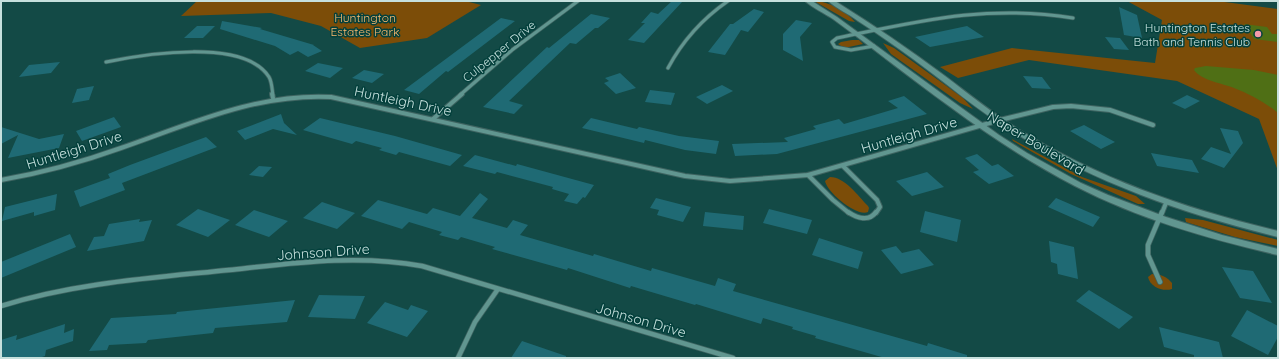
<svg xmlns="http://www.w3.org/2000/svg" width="1279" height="359" font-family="Quicksand,sans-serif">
	<rect width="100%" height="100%" fill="#134a46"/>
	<!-- green -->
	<g fill="#7c4d08">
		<polygon points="197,1 465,1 481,5 427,38 360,48 321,26 271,13 181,16"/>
		<path d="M814 1C828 1 846 11 855 22L849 21Z"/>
		<polygon points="1127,1 1217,1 1278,9 1278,171 1259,119 1177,81 1029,60 958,78 940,67 1012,48 1155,63 1162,20"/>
		<polygon points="852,40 859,40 863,44 844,48 838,44 841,42"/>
		<polygon points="883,43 894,48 963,98 973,109 960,103 891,54"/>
		<polygon points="1012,139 1082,177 1136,196 1145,204 1138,204 1071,174 1013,141"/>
		<path d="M830 177C845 177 858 196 868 206L869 208 868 212C856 217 827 192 825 181Z"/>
		<polygon points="1185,218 1203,220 1278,240 1278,246 1235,237 1189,223 1186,222"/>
		<path d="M1152 274C1161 274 1167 277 1172 283V289C1163 292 1150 287 1148 277Z"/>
	</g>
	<!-- water -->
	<g fill="#4f6f15">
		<polygon points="1244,24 1267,27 1272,34 1278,34 1278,42 1254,39"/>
		<path d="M1206 66 1254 70 1278 75V113C1265 102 1249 94 1234 88 1222 83 1202 81 1194 70L1195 68Z"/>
	</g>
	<!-- building -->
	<g fill="#1f6a74">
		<polygon points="672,1 682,2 644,43 628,40 645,23 641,23 651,12 658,14"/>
		<polygon points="1119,7 1137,15 1142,38 1124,35"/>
		<polygon points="754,9 764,12 748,32 741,30 725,55 708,52 730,24 733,24"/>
		<polygon points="591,14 610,18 598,28 595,28 576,44 570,43 509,101 523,105 514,114 483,107 547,47 549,48"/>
		<polygon points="501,18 515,21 448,72 446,71 419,94 404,90"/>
		<polygon points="796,20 812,23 800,37 803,61 783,50 783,34"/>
		<polygon points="222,21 262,28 260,29 314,45 313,45 322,51 308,57 298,51 290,55 275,46 220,29"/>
		<polygon points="197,26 215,26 203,38 184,38"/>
		<polygon points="967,26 984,37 930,47 915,37"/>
		<polygon points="1105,37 1120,38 1129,50 1114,49"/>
		<polygon points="60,62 51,73 19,77 29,65"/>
		<polygon points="318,63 343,68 330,78 305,71"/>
		<polygon points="364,70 384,74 372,83 352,78"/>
		<polygon points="620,73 636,88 616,94 604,83 609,81 605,78"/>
		<polygon points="1023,76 1042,77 1051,89 1032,88"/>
		<polygon points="722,85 733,91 707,104 696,97"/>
		<polygon points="94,86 89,100 72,103 77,89"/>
		<polygon points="650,90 675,93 671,105 645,102"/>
		<polygon points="1187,95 1200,101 1185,109 1172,103"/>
		<polygon points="904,96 927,114 777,154 735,156 732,144 788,142 784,138 816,129 813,126 839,119 844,124 898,108 888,101"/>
		<polygon points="281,114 284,123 297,135 273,129 245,140 237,131"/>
		<polygon points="114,117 121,127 82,141 76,131"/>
		<polygon points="320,118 395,136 462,155 450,166 399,152 396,155 379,150 382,148 356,141 352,144 303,130"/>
		<polygon points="591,118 637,129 639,127 679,136 719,141 716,154 685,150 645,140 644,143 582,128"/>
		<polygon points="1084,125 1115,142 1101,149 1070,131"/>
		<polygon points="1,127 39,139 64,134 59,148 8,158 18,135 1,144"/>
		<polygon points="1220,128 1238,131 1243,143 1224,168 1201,159 1211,147 1231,154"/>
		<polygon points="206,137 217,147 122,183 125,190 80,207 74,191 110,178 108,174 130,165"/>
		<polygon points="1151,153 1192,160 1199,173 1157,166"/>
		<polygon points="977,154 992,166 998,164 1014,176 989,184 973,172 979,170 965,158"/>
		<polygon points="475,155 516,166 517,164 594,185 585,198 583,197 577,204 564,201 569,194 552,189 553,187 497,172 495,174 463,166"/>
		<polygon points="259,166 272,167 263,177 249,175"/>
		<polygon points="927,172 944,187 912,196 896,181"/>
		<polygon points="480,193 488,199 472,218 507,228 513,220 528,225 520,235 593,256 594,254 651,271 652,268 715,286 718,278 736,284 733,291 927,346 928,343 967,355 967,358 885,358 815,338 816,336 792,329 793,327 763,318 761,324 696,304 695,305 631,286 630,288 568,268 567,270 492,249 495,247 461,237 458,240 439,235 442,232 409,222 402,229 361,216 378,200 427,214 433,208 460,216"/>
		<polygon points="57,194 55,210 34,216 34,212 2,221 5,207"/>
		<polygon points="656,198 691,207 683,222 657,215 659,210 650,208"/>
		<polygon points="1056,198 1100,217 1093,227 1048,207"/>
		<polygon points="322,202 355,213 337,229 303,218"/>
		<polygon points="198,209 230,220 208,237 176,225"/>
		<polygon points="769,209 812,220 807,234 763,223"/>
		<polygon points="254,210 288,221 269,237 235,225"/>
		<polygon points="925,211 961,220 957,242 920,232"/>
		<polygon points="705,212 744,216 743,230 703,226"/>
		<polygon points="140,219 139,222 152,220 144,241 87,251 94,237 104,236 109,224"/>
		<polygon points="70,234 76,247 1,278 1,262"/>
		<polygon points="819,238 863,252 858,269 812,255"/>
		<polygon points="1049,241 1074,247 1078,279 1058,274 1057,264 1051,262"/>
		<polygon points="896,246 902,253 919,249 934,265 901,274 881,250"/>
		<polygon points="1222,267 1253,271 1272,303 1240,298"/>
		<polygon points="1089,290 1133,317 1119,329 1076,301"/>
		<polygon points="319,295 365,296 355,319 308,317"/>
		<polygon points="295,300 287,322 215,328 213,333 148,340 146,343 109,345 107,350 89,351 111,318 176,314 177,312"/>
		<polygon points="385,302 408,310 411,305 428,311 407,337 367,323"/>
		<polygon points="1247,310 1278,326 1278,337 1268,355 1231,336"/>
		<polygon points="65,324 64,333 74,329 73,341 46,350 45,356 39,358 1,358 1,340 17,335 16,340"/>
		<polygon points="1159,327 1219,342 1223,358 1194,358 1194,355 1164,347"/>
		<polygon points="522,341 566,356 566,358 511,358"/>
	</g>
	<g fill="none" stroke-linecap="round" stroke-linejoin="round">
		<!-- minor-far2 casing -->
		<g stroke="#3e6461" stroke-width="4.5">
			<g id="minor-far2">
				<path d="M874 46 851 50 835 47 832 42 837 38C920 21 988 4 1073 18"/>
				<path d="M106 62C145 54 244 38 269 77 272 82 272 90 273 95"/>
				<path d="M668 68C683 40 702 19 728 1"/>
				<polyline points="460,95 512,50 578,1"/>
			</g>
		</g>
		<!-- minor-far1 casing -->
		<g stroke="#3e6461" stroke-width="6">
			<g id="minor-far1">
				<polyline points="272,94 273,98"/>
				<polyline points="433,119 462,94"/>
				<polyline points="843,166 877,200 880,207 876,213"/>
				<polyline points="808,175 833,200 849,213"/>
				<path d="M1 180C42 173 82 162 121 148 190 124 257 93 331 97L685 176 730 181 808 175 1000 120 1053 107 1071 106 1110 110 1153 125"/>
				<polyline points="1162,213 1166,203"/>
			</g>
		</g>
		<!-- minor casing -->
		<g stroke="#3e6461" stroke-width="6">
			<g id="minor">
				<path d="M848 212C857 218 869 222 876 212"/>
				<polyline points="1160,282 1148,255 1148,245 1162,212"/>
				<path d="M1 306C75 283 151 278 229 270 294 263 357 254 422 266L733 358"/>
				<polyline points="458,358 475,322 498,289"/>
			</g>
		</g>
		<!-- secondary casing -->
		<g stroke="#3e6461" stroke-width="2">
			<g id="secondary">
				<path d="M805 1H812L837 17 945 96 999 135 1027 153 1081 183 1108 195 1166 217 1222 235 1278 249V255C1209 239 1139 219 1075 186 1007 151 947 105 886 59 869 46 851 32 833 19 824 13 813 8 805 1Z"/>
				<path d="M828 1H835C872 24 909 49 945 76 969 94 992 113 1018 129 1099 179 1186 209 1278 231V237C1184 214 1095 183 1013 132 978 111 946 83 913 59 895 46 877 33 858 21 849 14 837 9 828 1Z"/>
			</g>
		</g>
		<!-- minor-far2 -->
		<use href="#minor-far2" stroke="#619690" stroke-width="3"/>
		<!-- minor-far1 -->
		<use href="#minor-far1" stroke="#619690" stroke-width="4"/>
		<!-- minor -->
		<use href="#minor" stroke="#619690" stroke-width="4.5"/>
		<!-- secondary -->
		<use href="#secondary" fill="#619690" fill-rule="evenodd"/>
	</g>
	<!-- markers -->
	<circle fill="#f39aaa" stroke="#03403c" stroke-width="1.5" cx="1258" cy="34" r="4"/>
	<g text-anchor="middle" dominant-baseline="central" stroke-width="3" stroke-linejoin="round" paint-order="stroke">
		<!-- far-park labels -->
		<g font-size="12" fill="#fdba6f" stroke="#03403c">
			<text x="365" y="17">Huntington<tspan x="365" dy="14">Estates Park</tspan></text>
		</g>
		<!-- far-poi labels -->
		<g font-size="12" fill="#c6e0dd" stroke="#03403c" text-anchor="end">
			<text x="1250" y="27">Huntington Estates<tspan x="1250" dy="14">Bath and Tennis Club</tspan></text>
		</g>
		<!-- far-street labels -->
		<g font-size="12" fill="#c6e0dd" stroke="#03403c">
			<text transform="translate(499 51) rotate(-39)">Culpepper Drive</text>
		</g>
		<!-- street labels -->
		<g font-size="14" fill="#c6e0dd" stroke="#03403c">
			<text transform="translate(403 101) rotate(12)">Huntleigh Drive</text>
			<text transform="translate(909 135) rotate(-16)">Huntleigh Drive</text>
			<text transform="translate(1036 143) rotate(31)">Naper Boulevard</text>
			<text transform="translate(74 150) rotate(-17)">Huntleigh Drive</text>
			<text transform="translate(323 252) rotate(-4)">Johnson Drive</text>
			<text transform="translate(641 320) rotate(16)">Johnson Drive</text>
		</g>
	</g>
	<!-- border -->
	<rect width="1279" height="359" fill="none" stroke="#c6e0dd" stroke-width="4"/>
</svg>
